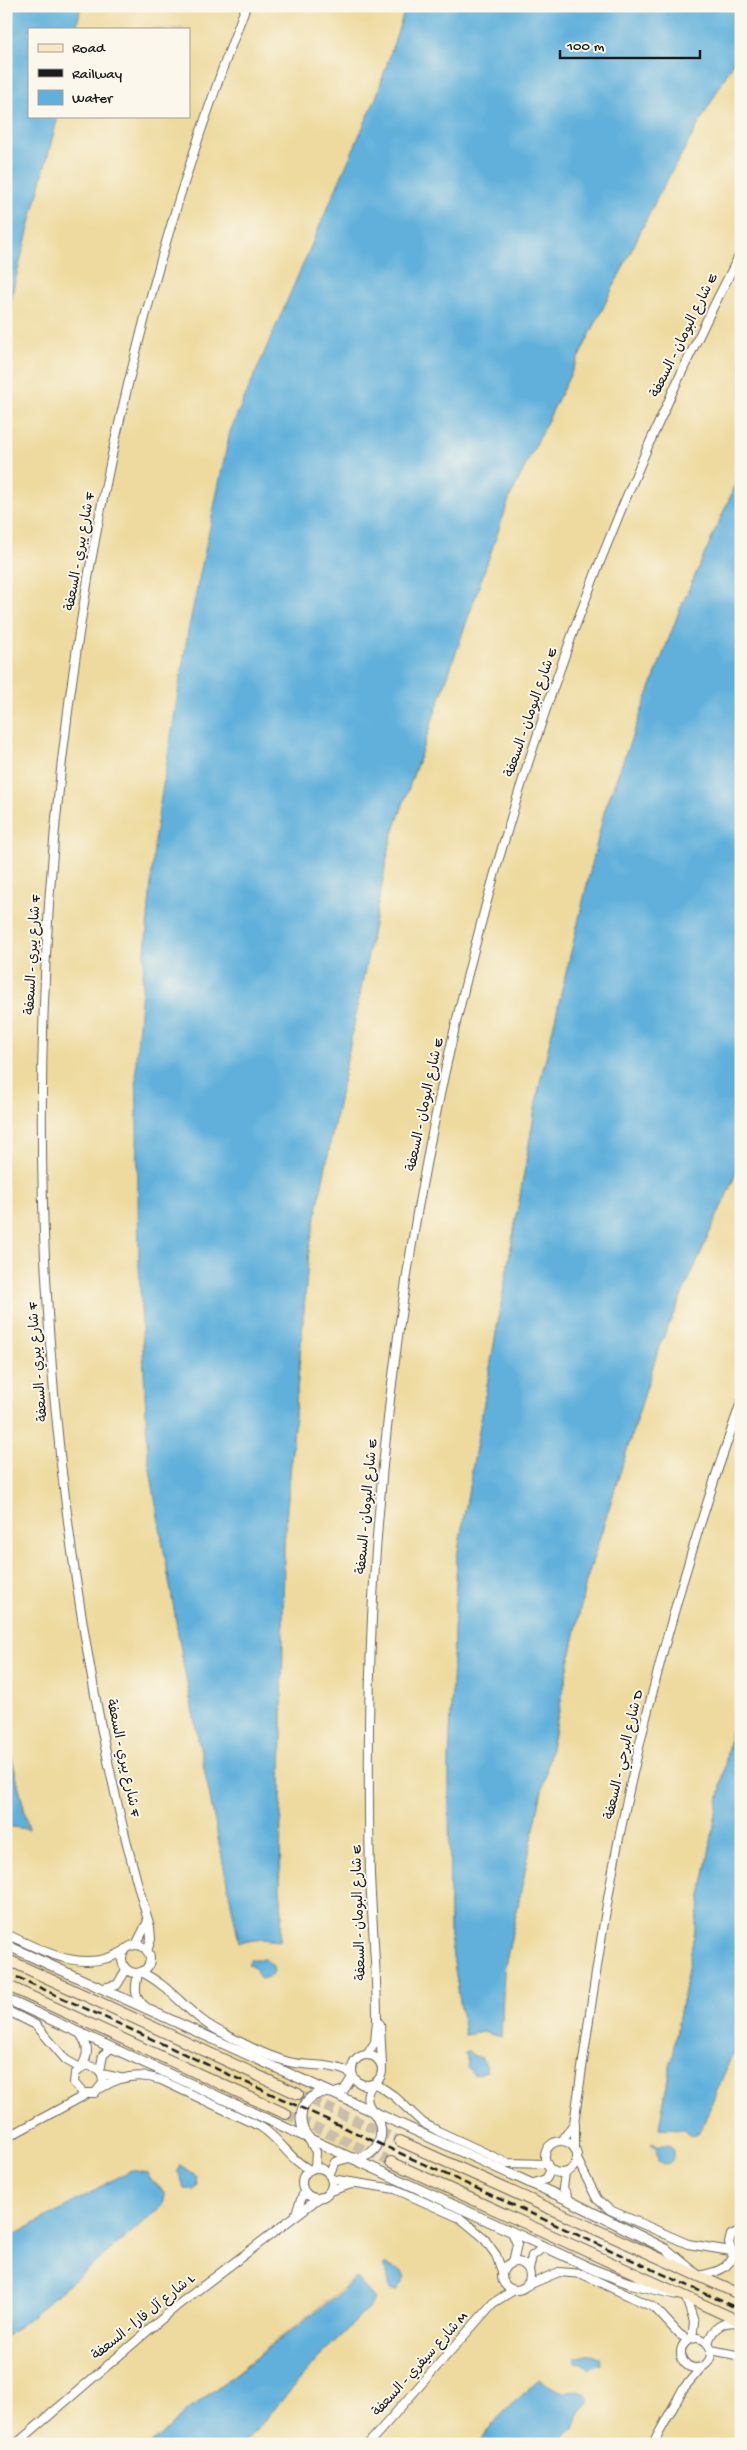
<svg xmlns="http://www.w3.org/2000/svg" width="747" height="2450" font-family="'Gochi Hand','Playpen Sans Arabic',sans-serif">
	<rect width="100%" height="100%" fill="#fbf7ec"/>
	<filter id="ink" filterUnits="userSpaceOnUse"><feTurbulence type="fractalNoise" baseFrequency=".02" numOctaves="2"/><feDisplacementMap in="SourceGraphic" scale="10" xChannelSelector="R" yChannelSelector="G"/><feConvolveMatrix kernelMatrix="1 2 1 2 8 2 1 2 1" color-interpolation-filters="sRGB"/></filter>
	<filter id="wash" filterUnits="userSpaceOnUse"><feTurbulence type="fractalNoise" baseFrequency=".0096" numOctaves="4" result="noise"/><feDisplacementMap in="SourceGraphic" scale="20" xChannelSelector="R" yChannelSelector="G"/><feGaussianBlur stdDeviation="1.12" result="paint"/><feColorMatrix in="noise" values="0 0 0 0 0 0 0 0 0 0 0 0 0 0 0 0 0 1.4 0 .05"/><feComposite in="paint" operator="in"/></filter>
	<g filter="url(#wash)">
		<rect width="100%" height="100%" fill="#f6e6ce"/>
		<!-- sand -->
		<polygon fill="#eeda9e" stroke="#857b5d" points="81,6 406,6 377,95 148,1457 184,1668 239,1942 262,1939 280,1941 282,1913 280,1888 284,1544 309,1250 391,839 510,497 658,196 741,49 741,473 680,609 605,809 539,1087 457,1557 449,1763 450,1936 465,2035 483,2032 501,2037 504,1971 586,1582 659,1347 741,1162 741,1698 732,1726 659,2128 685,2129 700,2132 741,2033 741,2444 560,2444 566,2434 574,2429 580,2412 570,2393 558,2391 539,2379 500,2416 477,2444 244,2444 323,2353 368,2309 375,2299 356,2278 190,2409 151,2444 6,2444 6,2337 163,2206 165,2195 160,2187 149,2179 46,2217 6,2240 6,1826 29,1829 6,1734 6,336 13,289 58,116 189,116 189,29 76,29"/>
		<!-- water -->
		<g fill="#61b0db" stroke="#3e667c">
			<polygon points="6,6 81,6 76,29 29,29 29,116 58,116 13,289 6,336"/>
			<polygon points="406,6 741,6 741,49 658,196 510,497 391,839 309,1250 284,1544 280,1888 282,1913 280,1941 262,1939 239,1942 184,1668 148,1457 139,1266 136,1058 155,835 188,631 230,431 377,95"/>
			<polygon points="741,473 741,1162 659,1347 586,1582 504,1971 501,2037 483,2032 465,2035 450,1936 449,1763 457,1557 539,1087 605,809 680,609"/>
			<polygon points="741,1698 741,2033 700,2132 691,2136 685,2129 659,2128 732,1726"/>
			<polygon points="6,1734 29,1829 6,1826"/>
			<polygon points="251,1959 265,1959 273,1966 274,1972 269,1977 261,1979 252,1965 248,1964"/>
			<polygon points="469,2051 472,2055 482,2058 487,2071 475,2075 467,2067 468,2062 464,2053"/>
			<path d="M655 2143 656 2145H668L674 2150V2158C670 2164 665 2166 658 2161L656 2147 651 2144Z"/>
			<polygon points="180,2165 196,2175 197,2185 194,2190 184,2189 181,2177 177,2171"/>
			<path d="M131 2170 147 2173C150 2182 160 2187 165 2195L163 2206 6 2337V2240Z"/>
			<polygon points="385,2264 402,2272 405,2278 396,2291 390,2290 387,2273 383,2267"/>
			<polygon points="356,2278 375,2299 368,2309 323,2353 244,2444 151,2444 190,2409 339,2294"/>
			<polygon points="591,2354 600,2357 601,2364 589,2369 582,2363 574,2362 575,2358"/>
			<path d="M539 2379C552 2387 563 2396 578 2390L585 2393 590 2401 580 2412 574 2429 566 2434 560 2444H477L500 2416Z"/>
		</g>
	</g>
	<g filter="url(#ink)">
		<g fill="none" stroke-linecap="round" stroke-linejoin="round">
			<!-- secondary-tunnel -->
			<g stroke="#cabeaa" stroke-width="10" stroke-dasharray="10 5" stroke-linecap="butt">
				<polyline points="298,2094 400,2141"/>
				<polyline points="286,2114 391,2162"/>
			</g>
			<!-- minor casing -->
			<g stroke="#68635a" stroke-width="10">
				<g id="minor">
					<path d="M6 1934C44 1951 83 1975 124 1951"/>
					<polyline points="136,1945 148,1921"/>
					<circle cx="136" cy="1959" r="14"/>
					<path d="M147 1951 151 1939 150 1927C113 1805 90 1678 72 1552 0 1034 57 495 246 6"/>
					<path d="M141 1972C173 1987 190 2018 223 2033 244 2044 266 2056 289 2062 310 2067 334 2063 352 2074"/>
					<path d="M138 1973C135 1988 133 1997 146 2007"/>
					<polyline points="103,1988 117,1985 126,1970"/>
					<polyline points="6,2010 36,2025 66,2060 80,2068"/>
					<polyline points="380,2024 382,2065"/>
					<path d="M80 2034C89 2045 89 2056 81 2067"/>
					<circle cx="367" cy="2070" r="15"/>
					<path d="M367 2055 375 2042 377 2021C377 1972 372 1923 370 1874 368 1782 368 1690 373 1598 399 1130 525 668 741 252"/>
					<polyline points="100,2071 103,2055 111,2048"/>
					<polyline points="102,2074 103,2083 95,2093 83,2093 74,2083 75,2074 85,2065 97,2068 102,2074 120,2078"/>
					<polyline points="375,2083 394,2096 423,2123 438,2131 507,2163 547,2164"/>
					<path d="M373 2084C365 2093 366 2103 373 2111"/>
					<path d="M101 2088C120 2076 140 2073 161 2080L261 2127C280 2139 290 2160 310 2170"/>
					<polyline points="334,2093 344,2090 353,2076"/>
					<polyline points="575,2124 575,2149"/>
					<polyline points="6,2138 87,2094"/>
					<polyline points="308,2138 316,2152 315,2168"/>
					<path d="M562 2141 574 2123C588 2029 600 1935 618 1843 648 1693 690 1546 741 1402"/>
					<circle cx="561" cy="2157" r="16"/>
					<polyline points="577,2159 597,2199 610,2210 688,2244 731,2251"/>
					<circle cx="317" cy="2183" r="15"/>
					<polyline points="565,2173 563,2188 570,2201"/>
					<polyline points="329,2175 335,2162 349,2158"/>
					<polyline points="331,2179 395,2189 460,2218 483,2237 496,2255 502,2271"/>
					<polyline points="531,2184 546,2179 551,2170"/>
					<polyline points="330,2191 352,2184"/>
					<polyline points="296,2213 304,2192"/>
					<polyline points="741,2230 731,2235 729,2243 733,2254 741,2258"/>
					<polyline points="512,2232 517,2244 513,2262"/>
					<circle cx="516" cy="2276" r="14"/>
					<polyline points="529,2270 532,2256 544,2247"/>
					<path d="M699 2276C714 2272 728 2271 733 2254"/>
					<polyline points="526,2286 559,2272 582,2274 655,2308 679,2334 688,2340"/>
					<polyline points="686,2298 694,2322 692,2339"/>
					<circle cx="696" cy="2353" r="15"/>
					<path d="M708 2344C711 2328 724 2320 739 2323"/>
					<polyline points="711,2350 741,2356"/>
					<polyline points="16,2444 178,2305 319,2198"/>
					<polyline points="368,2444 493,2303 514,2290"/>
					<polyline points="653,2444 683,2389 701,2368"/>
				</g>
			</g>
			<!-- tertiary casing -->
			<g stroke="#68635a" stroke-width="11">
				<g id="tertiary">
					<polyline points="6,1945 570,2201 666,2249 695,2273"/>
					<polyline points="6,1999 597,2271 629,2283 675,2294"/>
					<path d="M308 2137C292 2118 305 2089 331 2093"/>
					<path d="M351 2158C378 2160 389 2132 374 2113"/>
				</g>
			</g>
			<!-- secondary casing -->
			<g stroke="#68635a" stroke-width="12">
				<g id="secondary">
					<polyline points="6,1959 298,2094"/>
					<polyline points="6,1985 286,2114"/>
					<polyline points="400,2141 741,2295"/>
					<polyline points="391,2162 741,2322"/>
				</g>
			</g>
			<!-- minor -->
			<use href="#minor" stroke="#fff" stroke-width="8"/>
			<!-- tertiary -->
			<use href="#tertiary" stroke="#fff" stroke-width="9"/>
			<!-- secondary -->
			<use href="#secondary" stroke="#f9e7c3" stroke-width="10"/>
			<!-- rail -->
			<polyline stroke="#1c1c1c" stroke-width="2.5" stroke-dasharray="8 4" stroke-linecap="butt" points="6,1972 741,2310"/>
		</g>
	</g>
	<g text-anchor="middle" dominant-baseline="central" stroke-width="4" stroke-linejoin="round" paint-order="stroke">
		<!-- street labels -->
		<g font-size="14" fill="#1c1c1c" stroke="#fbf7ec">
			<text transform="translate(685 336) rotate(-64)">شارع البومان - السعفة E</text>
			<text transform="translate(81 552) rotate(-80)">شارع يبري - السعفة F</text>
			<text transform="translate(532 713) rotate(-71)">شارع البومان - السعفة E</text>
			<text transform="translate(34 955) rotate(-87)">شارع يبري - السعفة F</text>
			<text transform="translate(426 1105) rotate(-78)">شارع البومان - السعفة E</text>
			<text transform="translate(39 1362) rotate(-95)">شارع يبري - السعفة F</text>
			<text transform="translate(368 1507) rotate(-85)">شارع البومان - السعفة E</text>
			<text transform="translate(625 1755) rotate(-77)">شارع البرحي - السعفة D</text>
			<text transform="translate(122 1758) rotate(78)">شارع يبري - السعفة F</text>
			<text transform="translate(360 1913) rotate(-92)">شارع البومان - السعفة E</text>
			<text transform="translate(144 2318) rotate(-39)">شارع آل فارا - السعفة L</text>
			<text transform="translate(421 2365) rotate(-48)">شارع سيفري - السعفة M</text>
		</g>
	</g>
	<!-- margin -->
	<rect width="747" height="2450" fill="none" stroke="#fbf7ec" stroke-width="25"/>
	<!-- legend -->
	<rect x="28" y="28" width="162" height="90" fill="#fbf7ec" stroke="#a29f99"/>
	<rect x="38" y="44" width="25" height="8" fill="#f9e7c3" stroke="#a29f99"/>
	<text x="72" y="52" font-size="15" fill="#1c1c1c">Road</text>
	<rect x="38" y="69" width="25" height="8" fill="#1c1c1c" stroke="#a29f99"/>
	<text x="72" y="78" font-size="15" fill="#1c1c1c">Railway</text>
	<rect x="38" y="90" width="25" height="15" fill="#61b0db" stroke="#a29f99"/>
	<text x="72" y="102" font-size="15" fill="#1c1c1c">Water</text>
	<!-- scale -->
	<path d="M560 50v8h140v-8" fill="none" stroke="#1c1c1c" stroke-width="2.5"/>
	<text x="567" y="50" font-size="15" fill="#1c1c1c" stroke="#fbf7ec" stroke-width="4" paint-order="stroke">100 m</text>
</svg>
